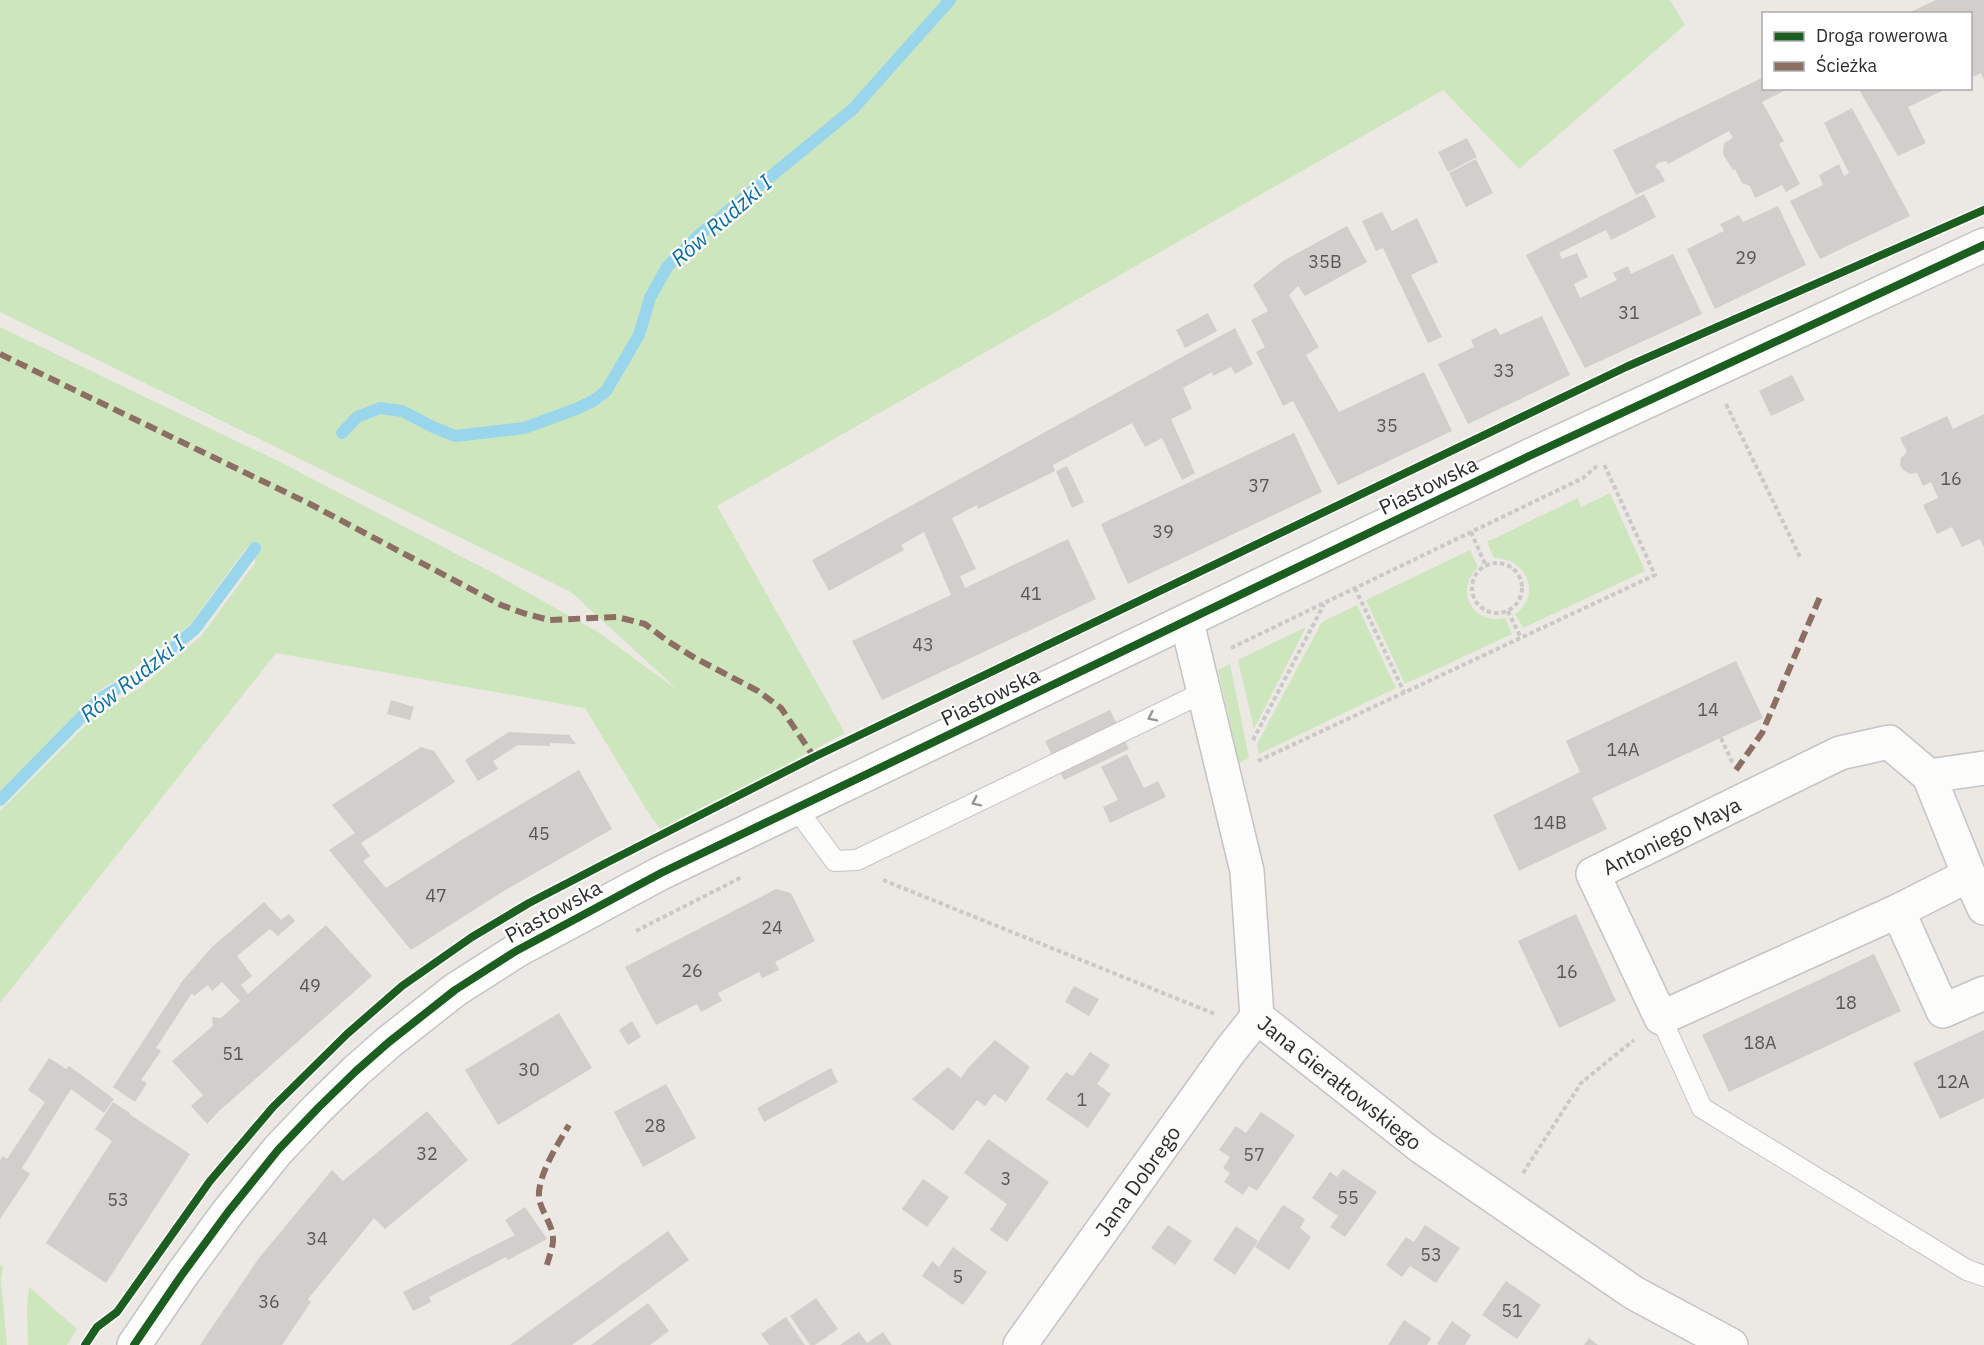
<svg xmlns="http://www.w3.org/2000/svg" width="1984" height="1345" font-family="'IBM Plex Sans',sans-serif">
	<rect width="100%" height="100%" fill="#ece8e4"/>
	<!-- green -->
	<g fill="#cee6be">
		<polygon points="0,0 1670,0 1685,25 1519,169 1443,90 717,506 845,733 662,832 646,809 585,708 276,653 0,1003 0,811 103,708 140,688 201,636 255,563 255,548 246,548 190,625 131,671 97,692 0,792 0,327 280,462 497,575 598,632 679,691 571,592 0,312"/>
		<path d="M1610 493 1645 571 1523 628 1515 614C1543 595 1526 557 1494 558L1487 542 1578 498 1581 507Z"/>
		<path d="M1470 550 1478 567C1454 590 1472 625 1505 618L1512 634 1405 684 1366 600Z"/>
		<polygon points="1357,605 1396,688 1259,754 1257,744 1322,622"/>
		<polygon points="1306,627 1254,729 1238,660"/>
		<polygon points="1230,664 1249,758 1239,763 1218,670"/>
		<polygon points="0,1265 3,1267 1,1281 7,1345 0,1345"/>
		<polygon points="29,1287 77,1329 67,1345 28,1345 27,1308"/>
	</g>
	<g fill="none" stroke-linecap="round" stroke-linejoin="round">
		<!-- stream -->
		<g stroke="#99d6ec" stroke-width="12">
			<polyline points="342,433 357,417 380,408 402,411 433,427 455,436 524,428 576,409 593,401 606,391 639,335 650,298 667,267 699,235 853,109 950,0"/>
			<polyline points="0,800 99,699 140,675 195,629 255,548"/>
		</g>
	</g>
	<!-- building -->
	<g fill="#d1cecb">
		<polygon points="1936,0 1984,0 1984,80 1981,73 1971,78 1971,14 1906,14"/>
		<polygon points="1764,77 1764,88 1790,88 1762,102 1784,141 1779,144 1800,184 1786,192 1782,185 1755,198 1750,186 1742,183 1735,169 1733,170 1723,154 1724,143 1733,138 1729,131 1668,164 1666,161 1658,163 1655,167 1659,170 1665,181 1636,195 1613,150"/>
		<polygon points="1858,88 1948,88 1908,107 1926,143 1898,156"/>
		<polygon points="1852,108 1910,216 1820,259 1790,201 1823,185 1819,175 1839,164 1844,176 1849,173 1824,123"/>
		<polygon points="1467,138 1477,157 1448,172 1438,152"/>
		<polygon points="1476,159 1493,193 1466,207 1449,173"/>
		<polygon points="1644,194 1656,217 1611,240 1606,230 1559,253 1562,259 1577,253 1588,277 1574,284 1580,298 1617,280 1613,273 1628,266 1631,274 1673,254 1702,314 1585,368 1526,255"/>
		<polygon points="1778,206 1806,265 1715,309 1687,249 1724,231 1720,224 1739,215 1743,222"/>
		<polygon points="1382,212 1392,231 1417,218 1438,262 1411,275 1442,337 1428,343 1383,248 1376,251 1362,221"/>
		<polygon points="1347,226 1367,262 1305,296 1298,286 1289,295 1319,347 1306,355 1339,412 1424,372 1452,431 1338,485 1293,401 1283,406 1276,391 1256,352 1265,347 1251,320 1268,311 1253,285 1283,261"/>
		<polygon points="1208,313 1217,331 1185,348 1176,330"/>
		<polygon points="1542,316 1570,375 1468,424 1438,364 1474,347 1471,340 1496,328 1500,335"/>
		<polygon points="1235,328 1253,364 1235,374 1231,367 1213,376 1212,372 1183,388 1192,409 1171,419 1195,473 1182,480 1162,438 1145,447 1132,423 1053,465 1055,471 978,509 977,505 952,518 976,569 960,576 965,588 1068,539 1096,599 882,700 852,641 951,595 924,532 901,545 904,550 829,591 812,560"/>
		<polygon points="1792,375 1805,400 1771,416 1759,391"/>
		<polygon points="1984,414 1984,548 1980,539 1962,547 1952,527 1937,534 1923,505 1938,498 1931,482 1923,486 1917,473 1910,474 1903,470 1900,465 1901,458 1907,452 1900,438 1947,416 1953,429"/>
		<polygon points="1294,433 1322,492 1128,584 1101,524"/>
		<polygon points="1067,466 1084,502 1072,508 1056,471"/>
		<polygon points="1736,661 1763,718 1592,798 1607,829 1519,871 1493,815 1580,772 1566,741"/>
		<polygon points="391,700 414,707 410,720 387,714"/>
		<polygon points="1110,710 1129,749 1064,780 1045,741"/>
		<polygon points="509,732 569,735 576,744 550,743 550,746 518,745 493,761 498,769 478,781 465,760"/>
		<polygon points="421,747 434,751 455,782 361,843 370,856 363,861 386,888 466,837 579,770 612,829 502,892 411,950 329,850 355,833 332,805"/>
		<polygon points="1127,754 1144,788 1158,781 1166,797 1110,823 1103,807 1118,800 1101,767"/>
		<polygon points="776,889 791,893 815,941 775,962 779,970 762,978 759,972 718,993 722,1001 701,1012 697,1004 656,1025 625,967"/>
		<polygon points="264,902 281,920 289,914 295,921 278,936 270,929 237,956 252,976 241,985 248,994 326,925 372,976 218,1112 207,1124 191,1106 203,1095 172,1061 213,1026 212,1017 221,1018 240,1001 222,982 212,991 208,985 194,996 192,993 156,1048 161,1051 141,1080 147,1083 135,1102 113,1087 183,980 212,947"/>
		<polygon points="1576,914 1616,1001 1559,1028 1518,941"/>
		<polygon points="1874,954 1901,1011 1729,1092 1702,1035"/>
		<polygon points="1074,986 1099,999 1089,1016 1065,1002"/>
		<polygon points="559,1013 592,1068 498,1125 465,1070"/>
		<polygon points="632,1021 641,1037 628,1045 619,1030"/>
		<polygon points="1984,1030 1984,1098 1940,1119 1913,1063"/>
		<polygon points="995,1040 1030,1067 1006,1102 994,1094 985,1106 977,1100 953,1131 912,1099 948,1067 961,1078 968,1068"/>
		<polygon points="1090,1052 1110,1065 1097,1084 1111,1094 1088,1128 1046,1099 1066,1072 1073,1076"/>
		<polygon points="49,1058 66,1069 69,1066 114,1099 104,1113 71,1089 22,1168 30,1174 0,1219 0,1160 3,1156 7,1159 45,1102 28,1090"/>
		<polygon points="831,1068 838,1082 764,1122 757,1108"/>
		<polygon points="666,1084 696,1138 643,1167 614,1112"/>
		<polygon points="113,1102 130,1113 129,1114 190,1154 106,1283 46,1243 112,1141 95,1129"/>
		<polygon points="427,1111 468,1160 385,1229 374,1218 308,1299 311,1302 282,1345 200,1345 259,1258 332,1170 343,1181"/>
		<polygon points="1261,1112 1295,1135 1257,1191 1249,1186 1243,1195 1224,1182 1230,1173 1223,1168 1230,1157 1219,1150 1236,1126 1246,1133"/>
		<polygon points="988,1139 1049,1182 1007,1242 990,1230 1007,1204 964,1173"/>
		<polygon points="1343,1169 1377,1192 1345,1237 1330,1227 1338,1216 1312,1198 1330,1172 1337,1177"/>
		<polygon points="923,1179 949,1197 927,1227 902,1209"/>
		<polygon points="1283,1205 1305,1219 1300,1228 1311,1237 1289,1270 1255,1247"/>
		<polygon points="525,1207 547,1239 508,1260 506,1257 429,1297 431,1302 413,1311 403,1292 515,1235 505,1220"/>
		<polygon points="1168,1225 1192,1241 1175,1265 1151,1248"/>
		<polygon points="1425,1225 1460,1248 1436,1283 1410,1266 1402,1277 1386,1265 1406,1237 1414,1242"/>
		<polygon points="1236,1226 1258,1241 1235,1275 1213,1260"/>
		<polygon points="668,1231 689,1260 572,1345 510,1345"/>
		<polygon points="953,1247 987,1272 963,1305 922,1276 932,1261 939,1267"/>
		<polygon points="1506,1281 1541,1305 1517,1339 1482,1315"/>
		<polygon points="816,1298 838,1329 815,1345 810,1345 790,1316"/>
		<polygon points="648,1303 669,1331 650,1345 591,1345"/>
		<polygon points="786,1317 802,1341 805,1345 769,1345 761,1334"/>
		<polygon points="1404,1320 1431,1338 1427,1345 1388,1345"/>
		<polygon points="1452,1321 1471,1335 1465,1345 1439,1345 1437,1344"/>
		<polygon points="859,1332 867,1343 883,1332 892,1345 840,1345"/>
		<polygon points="1589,1338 1598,1345 1584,1345"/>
	</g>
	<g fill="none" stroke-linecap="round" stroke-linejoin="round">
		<!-- service casing -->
		<g stroke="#c5c4c5" stroke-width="22">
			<g id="service">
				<polyline points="796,808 835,861 857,860 1204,692"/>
				<polyline points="1661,1018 1702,1108 1967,1270 1984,1276"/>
			</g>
		</g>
		<!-- minor casing -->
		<g stroke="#c5c4c5" stroke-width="36">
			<g id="minor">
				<path id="s1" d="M1187 622 1247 871 1257 1017 1423 1148 1634 1293 1731 1345"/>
				<path id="s2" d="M1929 776 1969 875 1898 911 1661 1018 1593 874 1840 753 1889 742 1929 776 1984 768"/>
				<polyline points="1969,875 1984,908"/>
				<polyline points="1898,911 1943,1011 1984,993"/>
				<path id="s3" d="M1020 1345 1230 1051 1257 1017"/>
			</g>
		</g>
		<!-- tertiary casing -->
		<g stroke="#c5c4c5" stroke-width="36">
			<polyline id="tertiary" points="134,1345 181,1276 228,1212 278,1150 318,1108 356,1071 389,1042 455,990 516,951 661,873 1525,458 1984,245"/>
		</g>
		<!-- path -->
		<g stroke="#c9c9c8" stroke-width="4" stroke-dasharray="4.5 3" stroke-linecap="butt">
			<polyline points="1726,404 1800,557"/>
			<polyline points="1471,532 1486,566"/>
			<circle cx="1497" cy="588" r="25"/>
			<polyline points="1355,588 1404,692"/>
			<polyline points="1508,611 1521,638"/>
			<polyline points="1231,648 1583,478 1597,466"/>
			<polyline points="1721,738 1733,764"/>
			<polyline points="1253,740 1324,604"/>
			<polyline points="1258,761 1655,575 1603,462"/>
			<polyline points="883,880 1215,1014"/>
			<polyline points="636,931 742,877"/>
			<polyline points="1523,1173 1581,1083 1634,1040"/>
		</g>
		<!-- service -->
		<use href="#service" stroke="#fcfcfb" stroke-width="20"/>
		<!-- minor -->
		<use href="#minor" stroke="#fcfcfb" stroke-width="33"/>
		<!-- tertiary -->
		<use href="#tertiary" stroke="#fcfcfb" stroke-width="33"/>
		<!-- quiet -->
		<g stroke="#8d6e63" stroke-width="6" stroke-dasharray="12 6" stroke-linecap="butt">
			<polyline points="0,354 310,504 501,605 523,613 549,620 617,617 645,624 669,642 695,658 758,691 781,708 814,757"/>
			<polyline points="1736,770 1762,733 1820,597"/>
			<path d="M547 1265C549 1256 554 1246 553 1237 552 1224 541 1211 539 1198 537 1176 558 1144 569 1125"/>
		</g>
		<!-- cycleway casing -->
		<g stroke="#fff" stroke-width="11">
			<g id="cycleway">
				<polyline points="85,1345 97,1327 117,1312 210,1181 273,1107 347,1034 402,986 472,937 529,903 608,862 814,757 1626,367 1984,210"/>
				<polyline points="134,1345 181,1276 228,1212 278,1150 318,1108 356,1071 389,1042 455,990 516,951 661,873 1525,458 1984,245"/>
			</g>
		</g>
		<!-- cycleway -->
		<use href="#cycleway" stroke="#1b5e20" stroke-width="8"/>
	</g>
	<!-- one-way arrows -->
	<defs><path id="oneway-chevron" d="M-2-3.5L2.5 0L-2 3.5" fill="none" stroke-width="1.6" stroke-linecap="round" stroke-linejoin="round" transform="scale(1.5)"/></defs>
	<g stroke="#959594">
		<use href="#oneway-chevron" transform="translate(1152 717) rotate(154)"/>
		<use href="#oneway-chevron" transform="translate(976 802) rotate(154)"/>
	</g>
	<g text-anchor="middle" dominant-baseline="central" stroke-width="4.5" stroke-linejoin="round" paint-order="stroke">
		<!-- number labels -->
		<g font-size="18" fill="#585857">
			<text x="1746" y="257">29</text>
			<text x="1325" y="261">35B</text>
			<text x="1629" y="312">31</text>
			<text x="1504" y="370">33</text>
			<text x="1387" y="425">35</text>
			<text x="1951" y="478">16</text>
			<text x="1259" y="485">37</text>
			<text x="1163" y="531">39</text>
			<text x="1031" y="593">41</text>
			<text x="923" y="644">43</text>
			<text x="1708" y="709">14</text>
			<text x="1623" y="749">14A</text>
			<text x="1550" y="822">14B</text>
			<text x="539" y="833">45</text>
			<text x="436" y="895">47</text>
			<text x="772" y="927">24</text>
			<text x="692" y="970">26</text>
			<text x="1567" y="971">16</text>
			<text x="310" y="985">49</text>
			<text x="1846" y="1002">18</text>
			<text x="1760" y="1042">18A</text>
			<text x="233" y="1053">51</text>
			<text x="529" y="1069">30</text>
			<text x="1953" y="1081">12A</text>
			<text x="1082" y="1099">1</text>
			<text x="655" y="1125">28</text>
			<text x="427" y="1153">32</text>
			<text x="1254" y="1154">57</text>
			<text x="1006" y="1178">3</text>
			<text x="1348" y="1197">55</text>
			<text x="118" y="1199">53</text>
			<text x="317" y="1238">34</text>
			<text x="1431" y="1254">53</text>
			<text x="958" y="1276">5</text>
			<text x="269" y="1301">36</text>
			<text x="1512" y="1310">51</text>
		</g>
		<!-- street labels -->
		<g font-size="21" fill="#2e2e2e" stroke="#fff">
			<text transform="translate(1428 485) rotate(-26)">Piastowska</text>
			<text transform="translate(990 696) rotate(-26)">Piastowska</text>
			<text stroke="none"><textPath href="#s2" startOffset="693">Antoniego Maya</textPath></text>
			<text transform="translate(553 911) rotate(-29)">Piastowska</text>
			<text stroke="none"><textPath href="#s1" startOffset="508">Jana Gierałtowskiego</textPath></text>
			<text stroke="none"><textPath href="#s3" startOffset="202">Jana Dobrego</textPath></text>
		</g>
		<!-- water labels -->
		<g font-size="22" font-style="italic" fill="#0d6fa3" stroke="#fff">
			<text transform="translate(721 220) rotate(-41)">Rów Rudzki I</text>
			<text transform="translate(132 678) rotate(-38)">Rów Rudzki I</text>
		</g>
	</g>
	<!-- legend -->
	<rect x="1762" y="12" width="210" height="78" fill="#ffffff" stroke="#ababab" stroke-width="1.5"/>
	<rect x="1774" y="32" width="30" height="9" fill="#1b5e20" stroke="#ababab" stroke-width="1.5"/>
	<text x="1816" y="42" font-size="18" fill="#2e2e2e">Droga rowerowa</text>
	<rect x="1774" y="62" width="30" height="9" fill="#8d6e63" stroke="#ababab" stroke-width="1.5"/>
	<text x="1816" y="72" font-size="18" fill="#2e2e2e">Ścieżka</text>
</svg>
